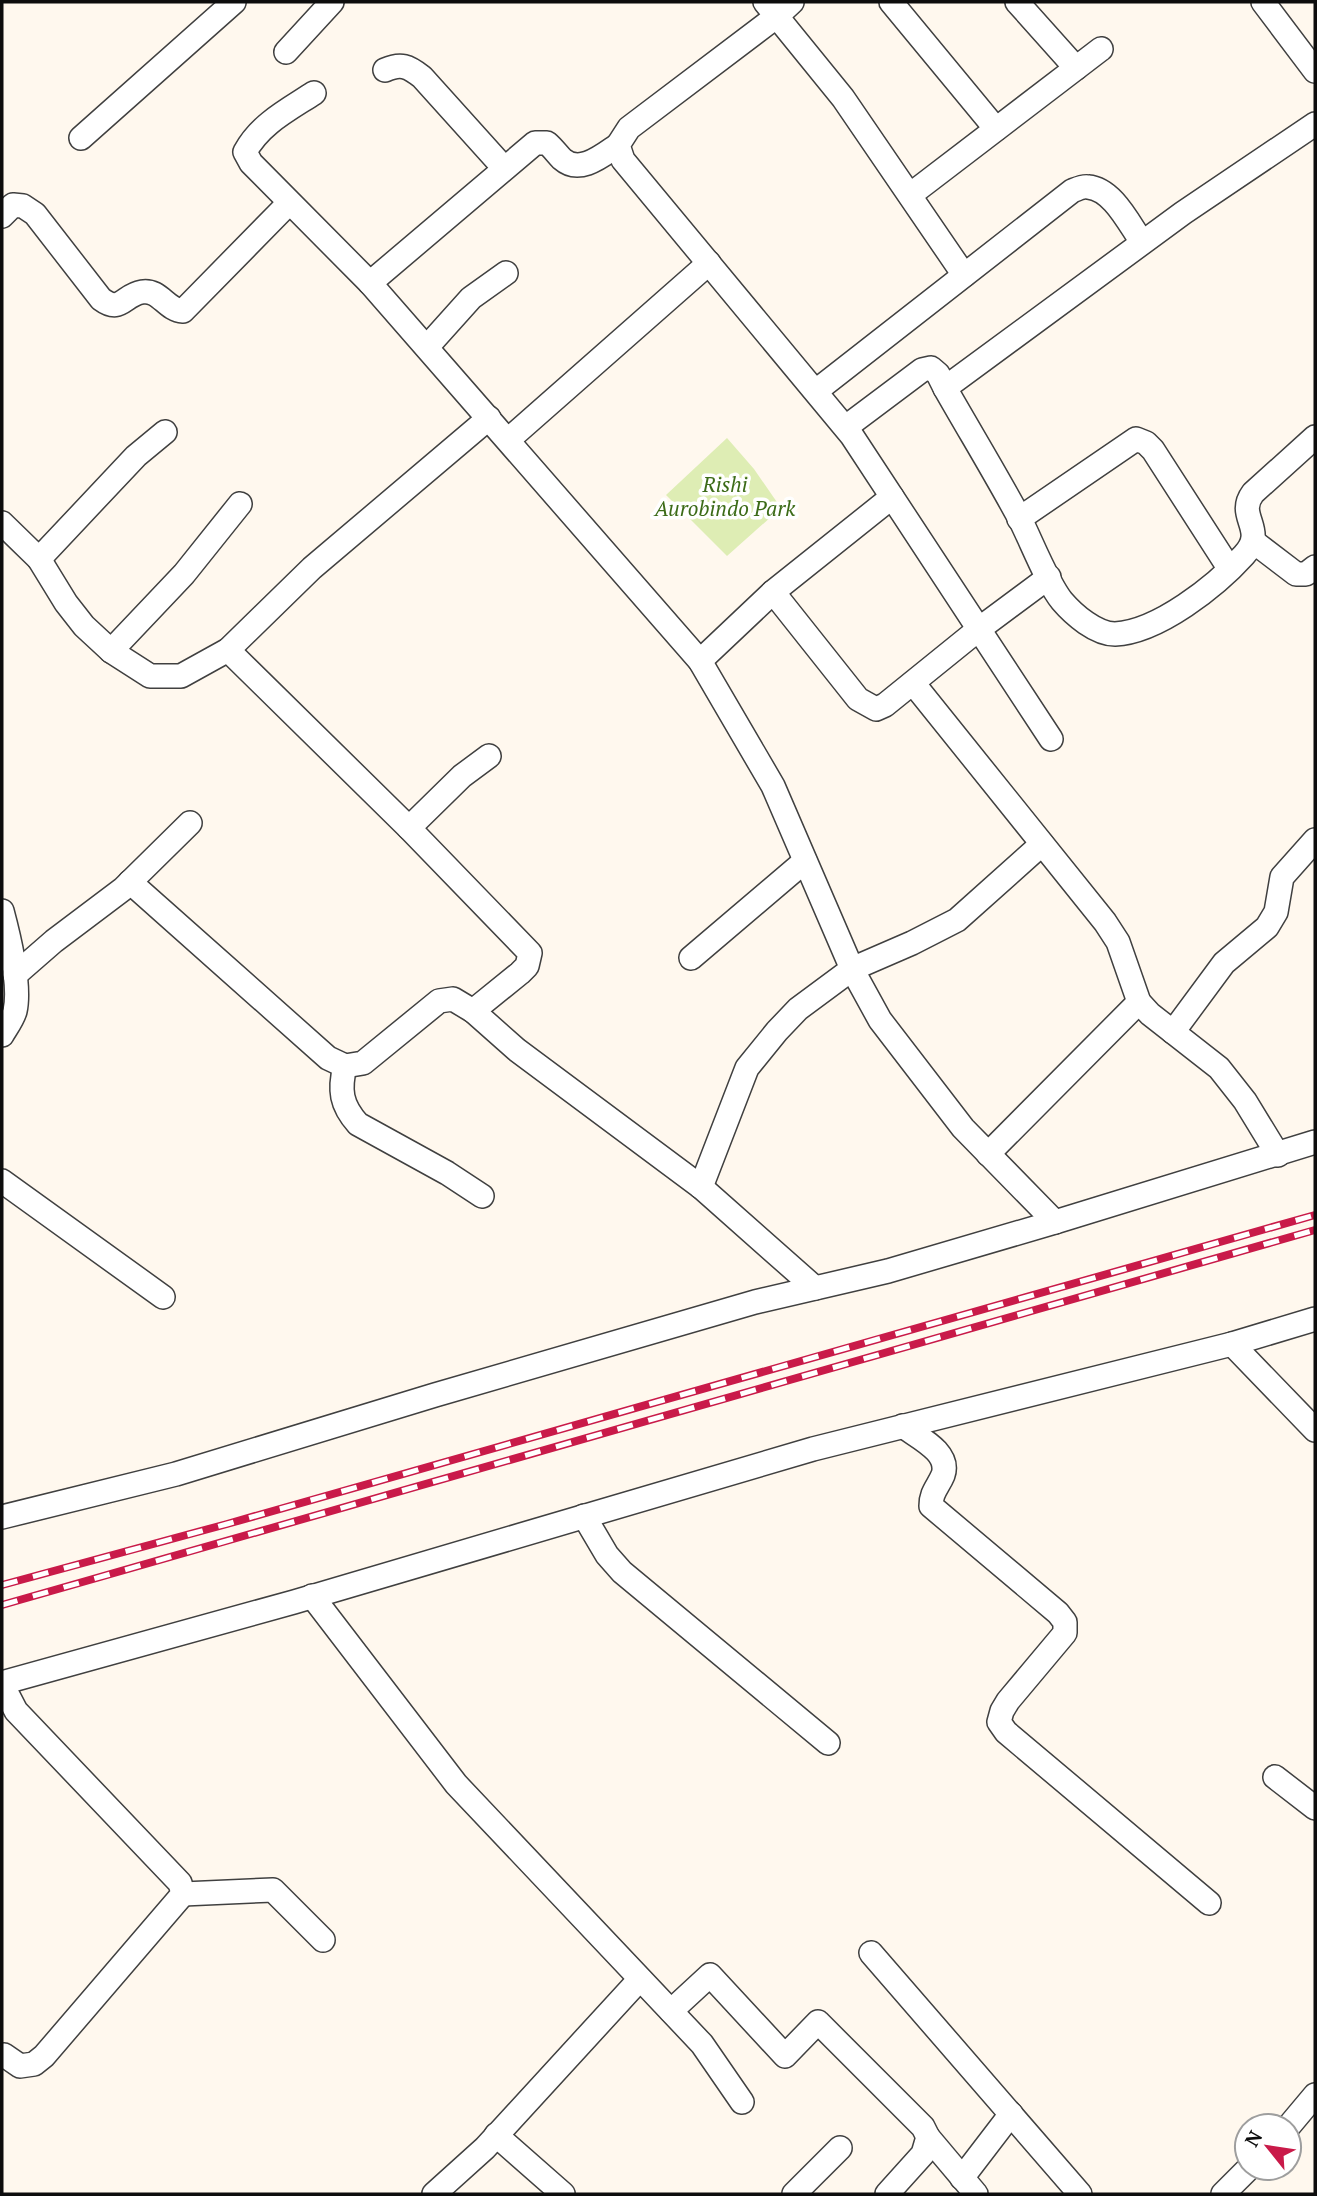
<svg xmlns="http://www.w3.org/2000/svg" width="1317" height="2196" font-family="'PT Serif',serif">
	<rect width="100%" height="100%" fill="#fff8ee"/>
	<!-- green -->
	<polygon fill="#deedb4" points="727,438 754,469 781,508 727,556 666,495"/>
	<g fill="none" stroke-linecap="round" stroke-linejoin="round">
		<!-- minor casing -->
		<g stroke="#404040" stroke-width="26">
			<g id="minor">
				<polyline points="765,2 843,98 964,275"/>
				<polyline points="792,2 777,16 629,128 618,145 623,160 852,436 1051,739"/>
				<polyline points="891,2 996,129"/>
				<polyline points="1017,2 1076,68"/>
				<polyline points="1263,2 1315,71"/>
				<polyline points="286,52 332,2"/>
				<path d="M385 70C401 63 408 66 422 77L504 168"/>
				<path d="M314 93C288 110 260 124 245 152L251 163 370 283 700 661 773 786 852 969 880 1020 963 1128 1055 1222"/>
				<path d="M1315 124 1183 213 945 388C970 432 997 476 1021 521 1032 543 1048 584 1062 601 1074 615 1096 634 1115 634 1158 632 1216 586 1244 555 1268 529 1235 517 1253 493L1315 437"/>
				<polyline points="81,138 234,2"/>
				<polyline points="910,195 1101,49"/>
				<path d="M2 216 13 205 23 206 35 214 101 299C121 314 123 295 142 292 160 289 166 310 183 311L289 203"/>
				<path d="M370 283 535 143H547C553 148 557 154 562 159 580 175 603 155 618 145"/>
				<polyline points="427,347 471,298 506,273"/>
				<path d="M816 391 1072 191C1077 189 1083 186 1088 187 1113 189 1129 224 1142 242"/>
				<polyline points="846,427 922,370 931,368 938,374 945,388"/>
				<polyline points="508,440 709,263"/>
				<polyline points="1019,519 1136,439 1146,443 1153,450 1229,568"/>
				<polyline points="2,523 39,559 66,603 84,626 111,651 150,676 181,676 228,650 312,568 489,418"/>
				<polyline points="1254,542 1296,574 1306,574 1315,567"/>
				<polyline points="39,559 136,456 165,432"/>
				<polyline points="773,592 858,699 876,709 885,705 979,629 1049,577"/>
				<polyline points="228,650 409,828 530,953 527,966 520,973 473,1011"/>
				<polyline points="111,651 184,574 240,504"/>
				<polyline points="700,661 773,592 892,497"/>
				<polyline points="913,683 1105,922 1118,942 1139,1002 1150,1014 1219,1068 1245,1101 1278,1155"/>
				<polyline points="409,828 462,776 489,756"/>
				<polyline points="130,882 328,1058 345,1066 363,1063 439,1001 453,999 473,1011 517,1050 701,1187 815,1288"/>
				<path d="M2 911C9 937 21 985 15 1011 13 1019 6 1028 2 1035"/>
				<polyline points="691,958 805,861"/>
				<polyline points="15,975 54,941 123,889 190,823"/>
				<polyline points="1173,1032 1224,963 1267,927 1276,912 1282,877 1315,840"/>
				<path d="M345 1066C339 1090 341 1105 358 1124L447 1173 482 1196"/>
				<polyline points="988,1154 1139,1002"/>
				<polyline points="2,1181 163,1297"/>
				<polyline points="701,1187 747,1068 777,1031 798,1009 852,969 912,943 957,920 1042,844"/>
				<polyline points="1232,1344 1315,1430"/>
				<path d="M903 1426C917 1437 951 1452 943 1475 938 1487 931 1492 931 1506L1058 1613 1065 1622V1633L1008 1701 1002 1711 999 1722 1006 1732 1209 1903"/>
				<polyline points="584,1516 607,1555 622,1572 828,1743"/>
				<polyline points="2,1517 176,1474 435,1395 755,1302 888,1271 1055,1222 1315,1142"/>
				<polyline points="312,1596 456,1784 702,2044 742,2102"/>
				<polyline points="2,1683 294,1602 813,1449 1232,1344 1315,1319"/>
				<polyline points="2,1684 16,1711 180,1883 183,1894 44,2056 34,2064 20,2066 4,2055"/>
				<polyline points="1275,1777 1315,1808"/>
				<polyline points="183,1894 273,1890 323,1940"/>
				<polyline points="871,1953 1080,2194"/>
				<polyline points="671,2011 710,1975 785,2056 818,2022 923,2127 928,2137 923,2154 887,2194"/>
				<polyline points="1289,2126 1315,2095"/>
				<polyline points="496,2135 563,2194"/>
				<polyline points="928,2137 976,2194"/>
				<polyline points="962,2178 1011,2114"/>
				<polyline points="434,2194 485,2148 640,1979"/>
				<polyline points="794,2194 840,2148"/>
				<polyline points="1223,2194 1249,2168"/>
			</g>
		</g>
		<!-- minor -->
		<use href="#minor" stroke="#fff" stroke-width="23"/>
		<!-- rail casing -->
		<g stroke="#c91a49" stroke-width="8">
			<g id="rail">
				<polyline points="2,1585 227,1524 1315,1215"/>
				<polyline points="2,1605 1315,1230"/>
			</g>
		</g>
		<!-- rail -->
		<use href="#rail" stroke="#fff" stroke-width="5" stroke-dasharray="16" stroke-linecap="butt"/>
	</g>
	<g text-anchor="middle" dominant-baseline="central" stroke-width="7" stroke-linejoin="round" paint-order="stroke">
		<!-- park labels -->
		<g font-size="21" font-style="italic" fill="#3c6b18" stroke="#fff">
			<text x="725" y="484">Rishi<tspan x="725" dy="24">Aurobindo Park</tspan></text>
		</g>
	</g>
	<!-- border -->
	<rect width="1317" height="2196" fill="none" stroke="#0d0d0d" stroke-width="7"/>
	<!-- north arrow -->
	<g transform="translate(1268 2147) rotate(300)"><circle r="33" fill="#ffffff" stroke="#9e9e9e" stroke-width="2"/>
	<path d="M0-5L12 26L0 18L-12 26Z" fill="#c91a49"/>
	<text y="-10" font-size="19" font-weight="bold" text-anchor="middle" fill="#0d0d0d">N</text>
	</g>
</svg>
